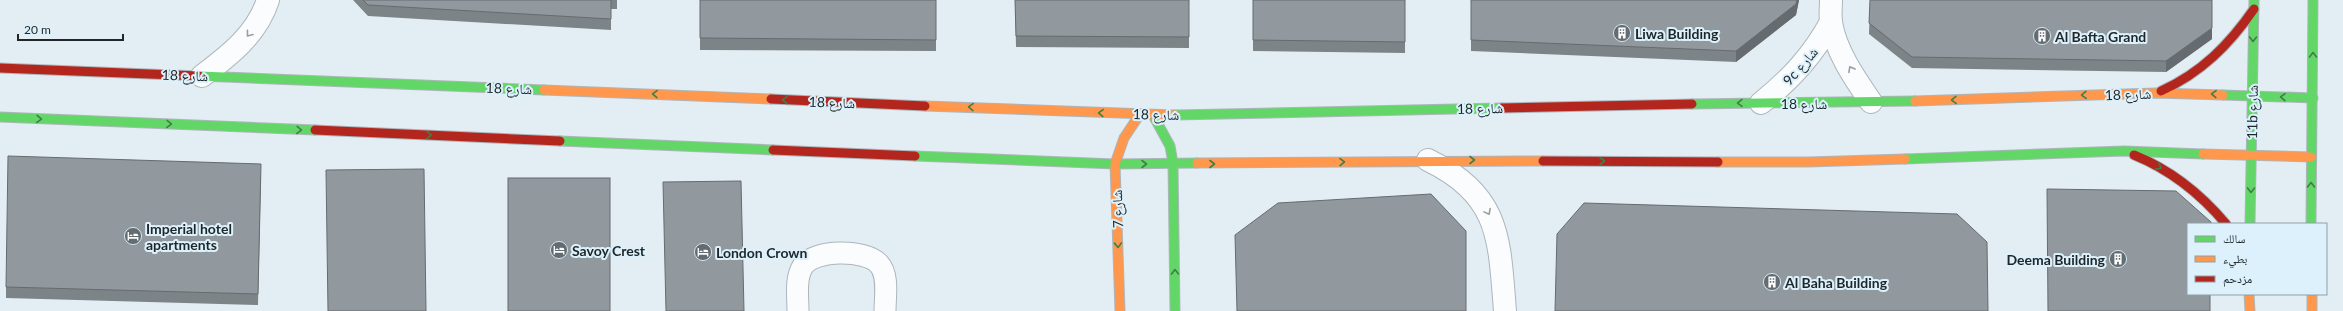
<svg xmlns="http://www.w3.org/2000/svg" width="2343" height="311" font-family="Lato,'Noto Naskh Arabic',sans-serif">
	<rect width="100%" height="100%" fill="#e3eef4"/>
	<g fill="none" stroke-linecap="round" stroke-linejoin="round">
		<!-- lane casing -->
		<g stroke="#adb6bb" stroke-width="23">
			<path id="lane" d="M798 311C798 297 795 278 803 266 814 249 866 249 879 264 889 275 885 297 885 311"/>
		</g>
		<!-- street casing -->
		<g stroke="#adb6bb" stroke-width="24">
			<g id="street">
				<path d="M1831 0C1831 7 1830 15 1831 22 1835 50 1855 79 1871 102"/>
				<path d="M202 76C230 55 257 34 268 0"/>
				<path d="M1761 103C1791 79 1813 55 1831 22"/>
				<path d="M1428 160C1501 196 1499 238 1505 311"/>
			</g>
		</g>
		<!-- fast casing -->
		<g stroke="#adb6bb" stroke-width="11">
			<g id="fast">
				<polyline points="199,76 544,90"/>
				<polyline points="2223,95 2313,98"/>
				<polyline points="1692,104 1915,101"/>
				<polyline points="1153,115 1170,146 1173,163 1175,311"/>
				<polyline points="1175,115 1502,108"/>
				<polyline points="0,117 315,130"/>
				<polyline points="560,141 773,150"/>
				<polyline points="915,156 1115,164 1197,163"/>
				<polyline points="1905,159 2124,151 2203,154"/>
				<polyline points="2250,224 2254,0"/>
				<polyline points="2311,224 2313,0"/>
			</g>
		</g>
		<!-- slow casing -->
		<g stroke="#adb6bb" stroke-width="11">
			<g id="slow">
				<polyline points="544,90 771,99"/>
				<polyline points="1915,101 2156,93 2223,95"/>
				<polyline points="925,106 1175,115"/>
				<polyline points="2203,154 2311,157"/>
				<polyline points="1718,162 1808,162 1905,159"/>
				<polyline points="1197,163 1543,161"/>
				<polyline points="2249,294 2250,311"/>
				<polyline points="2312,294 2312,311"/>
				<polyline points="1120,311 1115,164 1124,138 1140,114"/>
			</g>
		</g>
		<!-- jam casing -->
		<g stroke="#adb6bb" stroke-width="11">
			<g id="jam">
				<polyline points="0,68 199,76"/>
				<path d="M2161 91C2201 73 2229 45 2254 9"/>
				<polyline points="771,99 925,106"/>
				<polyline points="1502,108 1692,104"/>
				<polyline points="315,130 560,141"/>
				<polyline points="773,150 915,156"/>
				<path d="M2134 155C2171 170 2200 193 2226 224"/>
				<polyline points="1543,161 1718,162"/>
			</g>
		</g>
		<!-- lane -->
		<use href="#lane" stroke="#fbfcfd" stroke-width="21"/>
		<!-- street -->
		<use href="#street" stroke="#fbfcfd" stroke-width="22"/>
		<!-- fast -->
		<use href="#fast" stroke="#63d668" stroke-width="9"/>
		<!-- slow -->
		<use href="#slow" stroke="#ff974d" stroke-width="9"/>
		<!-- jam -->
		<use href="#jam" stroke="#b3261e" stroke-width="9"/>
	</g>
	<!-- wall -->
	<g fill="#7d8488">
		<polygon points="353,0 617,0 617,9 611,9 611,30 368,16"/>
		<polygon points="700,0 936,0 936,51 700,50"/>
		<polygon points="1015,0 1189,0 1189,48 1016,47"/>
		<polygon points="1253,0 1405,0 1405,53 1253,51"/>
		<polygon points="1471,0 1799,0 1796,15 1736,62 1471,51"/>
		<polygon points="1870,0 2212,39 2166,72 1912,68 1869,34"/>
		<polygon points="261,175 258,305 6,298 6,287"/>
	</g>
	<!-- shaded-wall -->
	<g fill="#666b6f">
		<polygon points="1797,0 1799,0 1796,15 1736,62 1736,51"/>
		<polygon points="2212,28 2212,39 2166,72 2166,61"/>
	</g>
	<!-- building -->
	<g fill="#91999e" stroke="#666b6f">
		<polygon points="363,0 611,0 611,19 368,5"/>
		<polygon points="700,0 936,0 936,40 700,38"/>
		<polygon points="1015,0 1189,0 1189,37 1016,36"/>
		<polygon points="1253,0 1405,0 1405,42 1253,40"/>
		<polygon points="1471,0 1797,0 1796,4 1736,51 1471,40"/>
		<polygon points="1870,0 2212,0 2212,28 2166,61 1912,57 1869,23"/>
		<polygon points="8,156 261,164 258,294 6,287"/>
		<polygon points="424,169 426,311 328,311 326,170"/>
		<rect x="508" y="178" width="102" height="133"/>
		<polygon points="741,181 744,311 666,311 663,182"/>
		<polygon points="2047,189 2176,191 2211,222 2211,224 2188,224 2188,294 2210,294 2210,311 2048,311"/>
		<polygon points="1431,194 1466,231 1466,311 1237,311 1235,235 1278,203"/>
		<polygon points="1584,203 1957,214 1987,242 1988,311 1555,311 1557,234"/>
	</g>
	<!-- one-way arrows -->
	<defs><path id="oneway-chevron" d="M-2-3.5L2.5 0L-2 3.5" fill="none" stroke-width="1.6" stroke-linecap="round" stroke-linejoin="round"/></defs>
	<g stroke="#989c9e">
		<use href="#oneway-chevron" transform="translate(249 34) rotate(128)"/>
		<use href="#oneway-chevron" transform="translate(1851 69) rotate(-119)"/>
		<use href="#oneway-chevron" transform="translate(1488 212) rotate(62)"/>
	</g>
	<g stroke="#407e48">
		<use href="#oneway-chevron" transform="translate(2253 39) rotate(91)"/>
		<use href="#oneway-chevron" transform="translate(2313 55) rotate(-90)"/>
		<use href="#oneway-chevron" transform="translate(655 94) rotate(-178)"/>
		<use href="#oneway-chevron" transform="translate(2214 94) rotate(-178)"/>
		<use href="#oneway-chevron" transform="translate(2084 95) rotate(178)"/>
		<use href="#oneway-chevron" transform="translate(2283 97) rotate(-178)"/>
		<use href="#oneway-chevron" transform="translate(785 100) rotate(-178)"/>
		<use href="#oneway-chevron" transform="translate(1954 100) rotate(178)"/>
		<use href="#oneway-chevron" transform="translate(1740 103) rotate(179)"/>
		<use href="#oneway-chevron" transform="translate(971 107) rotate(-178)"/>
		<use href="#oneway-chevron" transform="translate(1101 113) rotate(-178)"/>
		<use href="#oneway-chevron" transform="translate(39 119) rotate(2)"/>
		<use href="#oneway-chevron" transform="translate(169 124) rotate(2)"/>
		<use href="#oneway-chevron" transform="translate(299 130) rotate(2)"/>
		<use href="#oneway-chevron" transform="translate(429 135) rotate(2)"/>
		<use href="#oneway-chevron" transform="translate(1472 160)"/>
		<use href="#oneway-chevron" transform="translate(1602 161)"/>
		<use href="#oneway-chevron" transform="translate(1342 162) rotate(-1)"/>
		<use href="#oneway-chevron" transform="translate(1144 164)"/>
		<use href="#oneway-chevron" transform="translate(1212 164)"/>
		<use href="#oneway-chevron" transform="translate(2159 167) rotate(28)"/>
		<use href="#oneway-chevron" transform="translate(2311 185) rotate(-90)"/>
		<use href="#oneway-chevron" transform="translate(2251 190) rotate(91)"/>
		<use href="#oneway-chevron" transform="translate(1118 245) rotate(88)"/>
		<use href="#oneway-chevron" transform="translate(1175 272) rotate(-91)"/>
	</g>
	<!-- icons -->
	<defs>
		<g id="building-disc" transform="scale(0.9)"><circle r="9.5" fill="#636c70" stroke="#dcf1fb"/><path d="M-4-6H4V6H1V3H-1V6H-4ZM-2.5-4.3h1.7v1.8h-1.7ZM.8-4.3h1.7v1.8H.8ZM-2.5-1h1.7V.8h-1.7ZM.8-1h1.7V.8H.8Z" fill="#fff"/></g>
		<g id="hotel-disc" transform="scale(0.9)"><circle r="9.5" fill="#636c70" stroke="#dcf1fb"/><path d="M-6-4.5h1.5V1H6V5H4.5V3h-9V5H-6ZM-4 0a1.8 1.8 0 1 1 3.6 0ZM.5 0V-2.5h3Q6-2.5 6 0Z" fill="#fff"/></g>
	</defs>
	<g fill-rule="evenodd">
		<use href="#building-disc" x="1622" y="33"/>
		<use href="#building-disc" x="2042" y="36"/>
		<use href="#hotel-disc" x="133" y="236"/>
		<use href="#hotel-disc" x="559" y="250"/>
		<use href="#hotel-disc" x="703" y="252"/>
		<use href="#building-disc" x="2118" y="259"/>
		<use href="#building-disc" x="1772" y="282"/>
	</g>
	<g text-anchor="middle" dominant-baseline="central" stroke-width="4" stroke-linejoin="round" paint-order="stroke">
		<!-- poi labels -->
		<g font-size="14" font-weight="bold" fill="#1e2629" stroke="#dcf1fb" text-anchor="start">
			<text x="1635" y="33">Liwa Building</text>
			<text x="2055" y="36">Al Bafta Grand</text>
			<text x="146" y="228">Imperial hotel<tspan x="146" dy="16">apartments</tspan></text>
			<text x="572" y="250">Savoy Crest</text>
			<text x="716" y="252">London Crown</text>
			<text x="2105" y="259" text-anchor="end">Deema Building</text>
			<text x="1785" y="282">Al Baha Building</text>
		</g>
		<!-- street labels -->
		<g font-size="14" fill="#1e2629" stroke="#dcf1fb">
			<text transform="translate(1800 66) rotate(-49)">9c شارع</text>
			<text transform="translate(185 75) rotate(2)">شارع 18</text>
			<text transform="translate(509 88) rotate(2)">شارع 18</text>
			<text transform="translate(2128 94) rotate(-2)">شارع 18</text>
			<text transform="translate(832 102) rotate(2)">شارع 18</text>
			<text x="1804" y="103">شارع 18</text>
			<text transform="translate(1480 108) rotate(-1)">شارع 18</text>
			<text transform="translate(2252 112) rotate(-89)">11b شارع</text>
			<text transform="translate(1156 114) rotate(1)">شارع 18</text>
			<text transform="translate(1117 209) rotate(-92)">شارع 7</text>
		</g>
	</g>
	<!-- legend -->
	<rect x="2187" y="223" width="140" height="72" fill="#dcf1fb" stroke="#90a0a7"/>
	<rect x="2195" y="236" width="20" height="6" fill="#63d668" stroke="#90a0a7"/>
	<text x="2223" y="243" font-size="12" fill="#1e2629">سالك</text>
	<rect x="2195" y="256" width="20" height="6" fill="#ff974d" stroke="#90a0a7"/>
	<text x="2223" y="263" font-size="12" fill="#1e2629">بطيء</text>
	<rect x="2195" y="276" width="20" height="6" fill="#b3261e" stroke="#90a0a7"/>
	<text x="2223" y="283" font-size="12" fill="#1e2629">مزدحم</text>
	<!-- scale -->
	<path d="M18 34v6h105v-6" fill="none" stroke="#1e2629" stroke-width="2"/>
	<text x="24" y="34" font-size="12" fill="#1e2629" stroke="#dcf1fb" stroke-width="3" paint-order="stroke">20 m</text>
</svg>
